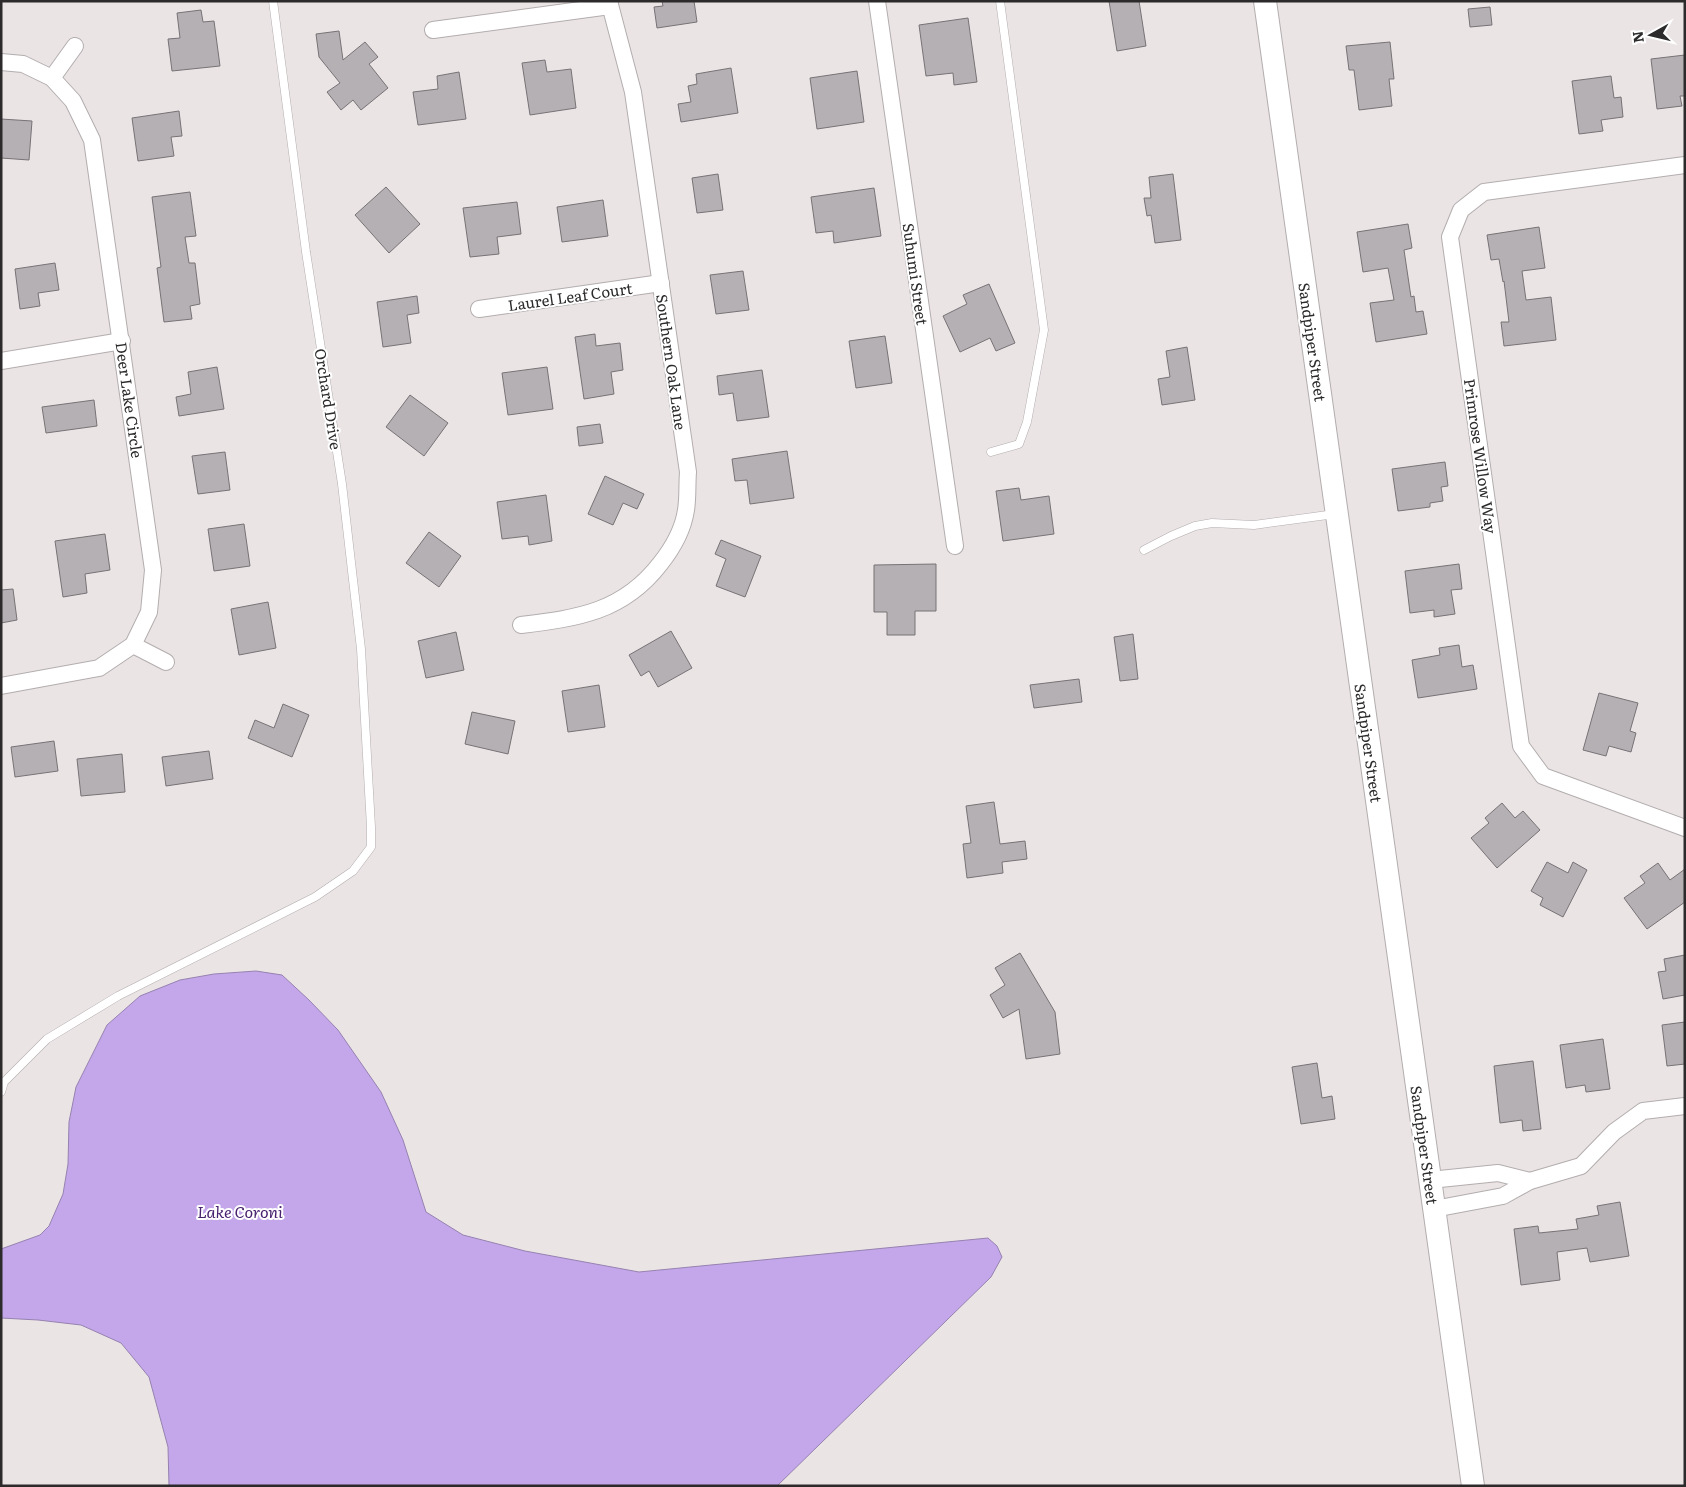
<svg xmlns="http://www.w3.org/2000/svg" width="1686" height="1487" font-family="Literata,serif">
	<rect width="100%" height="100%" fill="#ebe4e5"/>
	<!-- water -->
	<polygon fill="#c3a7ea" stroke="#9682b0" points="256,971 282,975 309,1000 338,1030 381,1092 403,1140 426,1212 463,1235 525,1251 639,1272 988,1238 997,1246 1002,1257 991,1277 777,1486 169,1486 168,1447 149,1377 121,1343 81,1325 38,1320 1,1318 1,1249 40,1235 49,1226 63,1194 68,1164 69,1122 76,1087 107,1025 140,996 180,980 214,974"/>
	<!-- building -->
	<g fill="#b5b0b3" stroke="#777275">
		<polygon points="662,1 694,1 697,22 657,28 654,7 663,6"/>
		<polygon points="1109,1 1139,1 1146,46 1117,51"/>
		<polygon points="1490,7 1492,25 1470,27 1468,9"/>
		<polygon points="201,10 203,22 214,21 220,66 172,71 168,39 180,38 177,13"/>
		<polygon points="968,18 977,82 954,85 953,73 926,76 919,25"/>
		<polygon points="339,31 343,60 365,42 378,57 369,64 388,88 361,110 353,100 341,110 327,92 340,83 319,57 316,34"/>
		<polygon points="1390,42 1394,79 1389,79 1392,106 1359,110 1354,70 1349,70 1346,46"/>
		<polygon points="1685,55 1685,96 1680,96 1682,106 1657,109 1651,59"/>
		<polygon points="545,60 547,72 571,69 576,108 530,115 522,63"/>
		<polygon points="731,68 738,113 681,122 678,104 691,102 688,86 697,84 696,74"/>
		<polygon points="857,71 864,122 817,129 810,78"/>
		<polygon points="459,72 466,119 418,125 413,92 438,89 437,76"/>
		<polygon points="1611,76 1614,98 1621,97 1623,117 1601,120 1603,131 1579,134 1572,81"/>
		<polygon points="179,111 182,136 171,137 174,156 138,161 132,118"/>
		<polygon points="1,119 32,121 29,160 1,158"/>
		<polygon points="718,174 723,210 697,213 692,178"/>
		<polygon points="1173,174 1181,240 1155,243 1151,215 1147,216 1144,198 1151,198 1149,177"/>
		<polygon points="386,187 420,224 389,253 355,215"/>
		<polygon points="874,188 881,236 834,243 833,231 816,233 811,197"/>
		<polygon points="190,192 196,236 185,237 189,263 195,263 200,304 190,306 192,319 164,322 157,268 161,267 152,197"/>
		<polygon points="603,200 608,236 562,242 557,207"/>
		<polygon points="517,202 521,234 497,237 499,254 470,257 463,208"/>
		<polygon points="1408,224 1412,248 1404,250 1411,297 1414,296 1416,312 1423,311 1427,334 1376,342 1370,303 1394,300 1388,268 1363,272 1357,232"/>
		<polygon points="1539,227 1545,268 1522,271 1526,300 1551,297 1556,340 1504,346 1501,322 1509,322 1504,281 1503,282 1499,259 1491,260 1487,235"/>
		<polygon points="55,263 59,290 38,293 40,306 20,309 15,269"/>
		<polygon points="743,271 749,310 716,314 710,275"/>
		<polygon points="989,284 1015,343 996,351 990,338 960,352 943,316 967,304 963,295"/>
		<polygon points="417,296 419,313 407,315 411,343 383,347 377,302"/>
		<polygon points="595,334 596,346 620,343 623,370 611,372 614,394 584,399 575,337"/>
		<polygon points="885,336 892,383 856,388 849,341"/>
		<polygon points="1187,347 1195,400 1162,405 1158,379 1170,377 1166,351"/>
		<polygon points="217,367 224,409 179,416 176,397 191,394 188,372"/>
		<polygon points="547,367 553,409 508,415 502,373"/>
		<polygon points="762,370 769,417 737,421 733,393 719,395 717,376"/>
		<polygon points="410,395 448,423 424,456 386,427"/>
		<polygon points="94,400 97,426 46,433 42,407"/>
		<polygon points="600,424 603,443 579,446 577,427"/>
		<polygon points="787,451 794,498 750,504 747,480 735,481 732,459"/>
		<polygon points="225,452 230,490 198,494 192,456"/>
		<polygon points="1445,462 1448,486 1441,487 1443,501 1430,503 1430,507 1398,511 1392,469"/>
		<polygon points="605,476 644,494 637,509 623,503 613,525 588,514"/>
		<polygon points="1019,488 1021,500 1049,496 1054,534 1003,541 996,491"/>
		<polygon points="546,495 552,541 529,545 528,536 502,539 497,502"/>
		<polygon points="244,524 250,566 214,571 208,529"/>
		<polygon points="429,532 461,556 439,587 406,563"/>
		<polygon points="105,534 110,570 85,574 87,593 63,597 55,541"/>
		<polygon points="721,540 761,556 745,597 716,586 726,559 715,554"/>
		<polygon points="936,564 936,611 915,611 915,635 887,635 887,612 874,612 874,565"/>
		<polygon points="1459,564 1462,589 1451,590 1455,614 1434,617 1434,610 1410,613 1405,571"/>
		<polygon points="13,589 17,620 1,623 1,590"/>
		<polygon points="268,602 276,648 239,655 231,609"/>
		<polygon points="671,631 692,668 658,687 649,671 641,676 629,655"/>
		<polygon points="456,632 464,670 426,678 418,641"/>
		<polygon points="1133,634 1138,679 1120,681 1114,637"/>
		<polygon points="1459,645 1462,667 1473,665 1477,689 1418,698 1412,660 1440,655 1439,648"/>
		<polygon points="1079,679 1082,702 1034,708 1030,685"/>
		<polygon points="599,685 605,727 568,732 562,691"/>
		<polygon points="1599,693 1638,703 1630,731 1636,733 1631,752 1609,746 1606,756 1583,750"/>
		<polygon points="283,704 309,715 292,757 248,738 255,720 274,728"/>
		<polygon points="472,712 515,721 508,754 465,744"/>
		<polygon points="54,741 58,771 15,777 11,747"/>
		<polygon points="209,751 213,779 166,786 162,757"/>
		<polygon points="122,754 125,792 81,796 77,759"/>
		<polygon points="994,802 1000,844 1025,841 1027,859 1002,862 1003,873 967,878 963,844 971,843 966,806"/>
		<polygon points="1502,803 1515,818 1523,811 1540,830 1497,868 1471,838 1489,823 1485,818"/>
		<polygon points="1547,862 1568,873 1573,862 1587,870 1563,917 1540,905 1543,898 1531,891"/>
		<polygon points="1658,863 1670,880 1685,869 1685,902 1647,929 1624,898 1645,883 1640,876"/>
		<polygon points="1020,953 1055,1012 1060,1054 1026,1059 1019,1009 1003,1018 990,995 1005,985 995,968"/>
		<polygon points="1685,955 1685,995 1663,999 1658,972 1666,971 1664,959"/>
		<polygon points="1685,1022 1685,1064 1667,1066 1662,1025"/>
		<polygon points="1603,1039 1610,1089 1586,1092 1585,1085 1566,1088 1560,1045"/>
		<polygon points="1533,1061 1541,1129 1523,1131 1522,1120 1500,1123 1494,1066"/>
		<polygon points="1317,1063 1322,1098 1332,1096 1335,1119 1301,1124 1292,1067"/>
		<polygon points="1620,1202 1629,1256 1590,1262 1587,1248 1557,1252 1560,1280 1521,1285 1514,1229 1538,1226 1539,1233 1578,1229 1576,1219 1599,1215 1597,1206"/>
	</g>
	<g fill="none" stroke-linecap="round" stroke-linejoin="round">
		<!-- lane casing -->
		<g stroke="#b3adae" stroke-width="9">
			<g id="lane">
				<polyline points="991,452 1019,444 1027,422 1044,330 1000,1"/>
				<polyline points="1144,550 1171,536 1195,526 1212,523 1254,525 1335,514"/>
				<polyline points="1,1092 4,1082 47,1039 118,996 315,897 353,871 371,847 371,827 361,649 342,484 306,252 273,1"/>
			</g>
		</g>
		<!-- street casing -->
		<g stroke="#b3adae" stroke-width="18">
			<g id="street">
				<polyline points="877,1 955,546"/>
				<polyline points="433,30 610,6"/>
				<polyline points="1,62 23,64 52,78 73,101 92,140 153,570 149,612 133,645 99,668 1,686"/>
				<polyline points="52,78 75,46"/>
				<polyline points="1685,165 1484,192 1461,210 1450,237 1521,746 1543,776 1685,828"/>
				<polyline points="479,309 661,283"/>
				<polyline points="1,361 122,341"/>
				<path d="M521 625C578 618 623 612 660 564 672 549 683 530 686 510 688 498 687 484 688 472L633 92 609 1"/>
				<polyline points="133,645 166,662"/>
				<polyline points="1430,1180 1498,1173 1530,1181"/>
				<polyline points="1434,1209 1503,1196 1530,1181 1581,1166 1614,1132 1643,1111 1685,1106"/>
			</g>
		</g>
		<!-- secondary casing -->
		<g stroke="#b3adae" stroke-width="24">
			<polyline id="secondary" points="1265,1 1473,1486"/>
		</g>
		<!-- lane -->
		<use href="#lane" stroke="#fff" stroke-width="8"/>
		<!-- street -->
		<use href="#street" stroke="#fff" stroke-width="16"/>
		<!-- secondary -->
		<use href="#secondary" stroke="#fff" stroke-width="22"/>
	</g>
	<g text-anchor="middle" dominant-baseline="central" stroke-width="4" stroke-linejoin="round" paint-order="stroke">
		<!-- street labels -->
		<g font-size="15" fill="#2c2a2a" stroke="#fff">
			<text transform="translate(916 274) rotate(82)">Suhumi Street</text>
			<text transform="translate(570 296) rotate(-8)">Laurel Leaf Court</text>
			<text transform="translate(1313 342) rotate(82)">Sandpiper Street</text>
			<text transform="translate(672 362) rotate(82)">Southern Oak Lane</text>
			<text transform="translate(329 399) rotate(81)">Orchard Drive</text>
			<text transform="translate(130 400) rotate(82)">Deer Lake Circle</text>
			<text transform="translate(1481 456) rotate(82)">Primrose Willow Way</text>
			<text transform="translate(1369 743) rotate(82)">Sandpiper Street</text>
			<text transform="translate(1425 1145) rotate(82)">Sandpiper Street</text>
		</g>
		<!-- water labels -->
		<g font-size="16" font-style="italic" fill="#47206e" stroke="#fff">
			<text x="240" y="1211">Lake Coroni</text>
		</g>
	</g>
	<!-- border -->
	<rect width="1686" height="1487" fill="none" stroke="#2c2a2a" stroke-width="5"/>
	<!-- north arrow -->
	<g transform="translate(1651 35) rotate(262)" stroke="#ffffff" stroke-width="4" paint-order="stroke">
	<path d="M0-4L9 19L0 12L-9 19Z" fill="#2c2a2a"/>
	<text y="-8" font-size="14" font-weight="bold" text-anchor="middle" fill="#2c2a2a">N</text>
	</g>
</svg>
